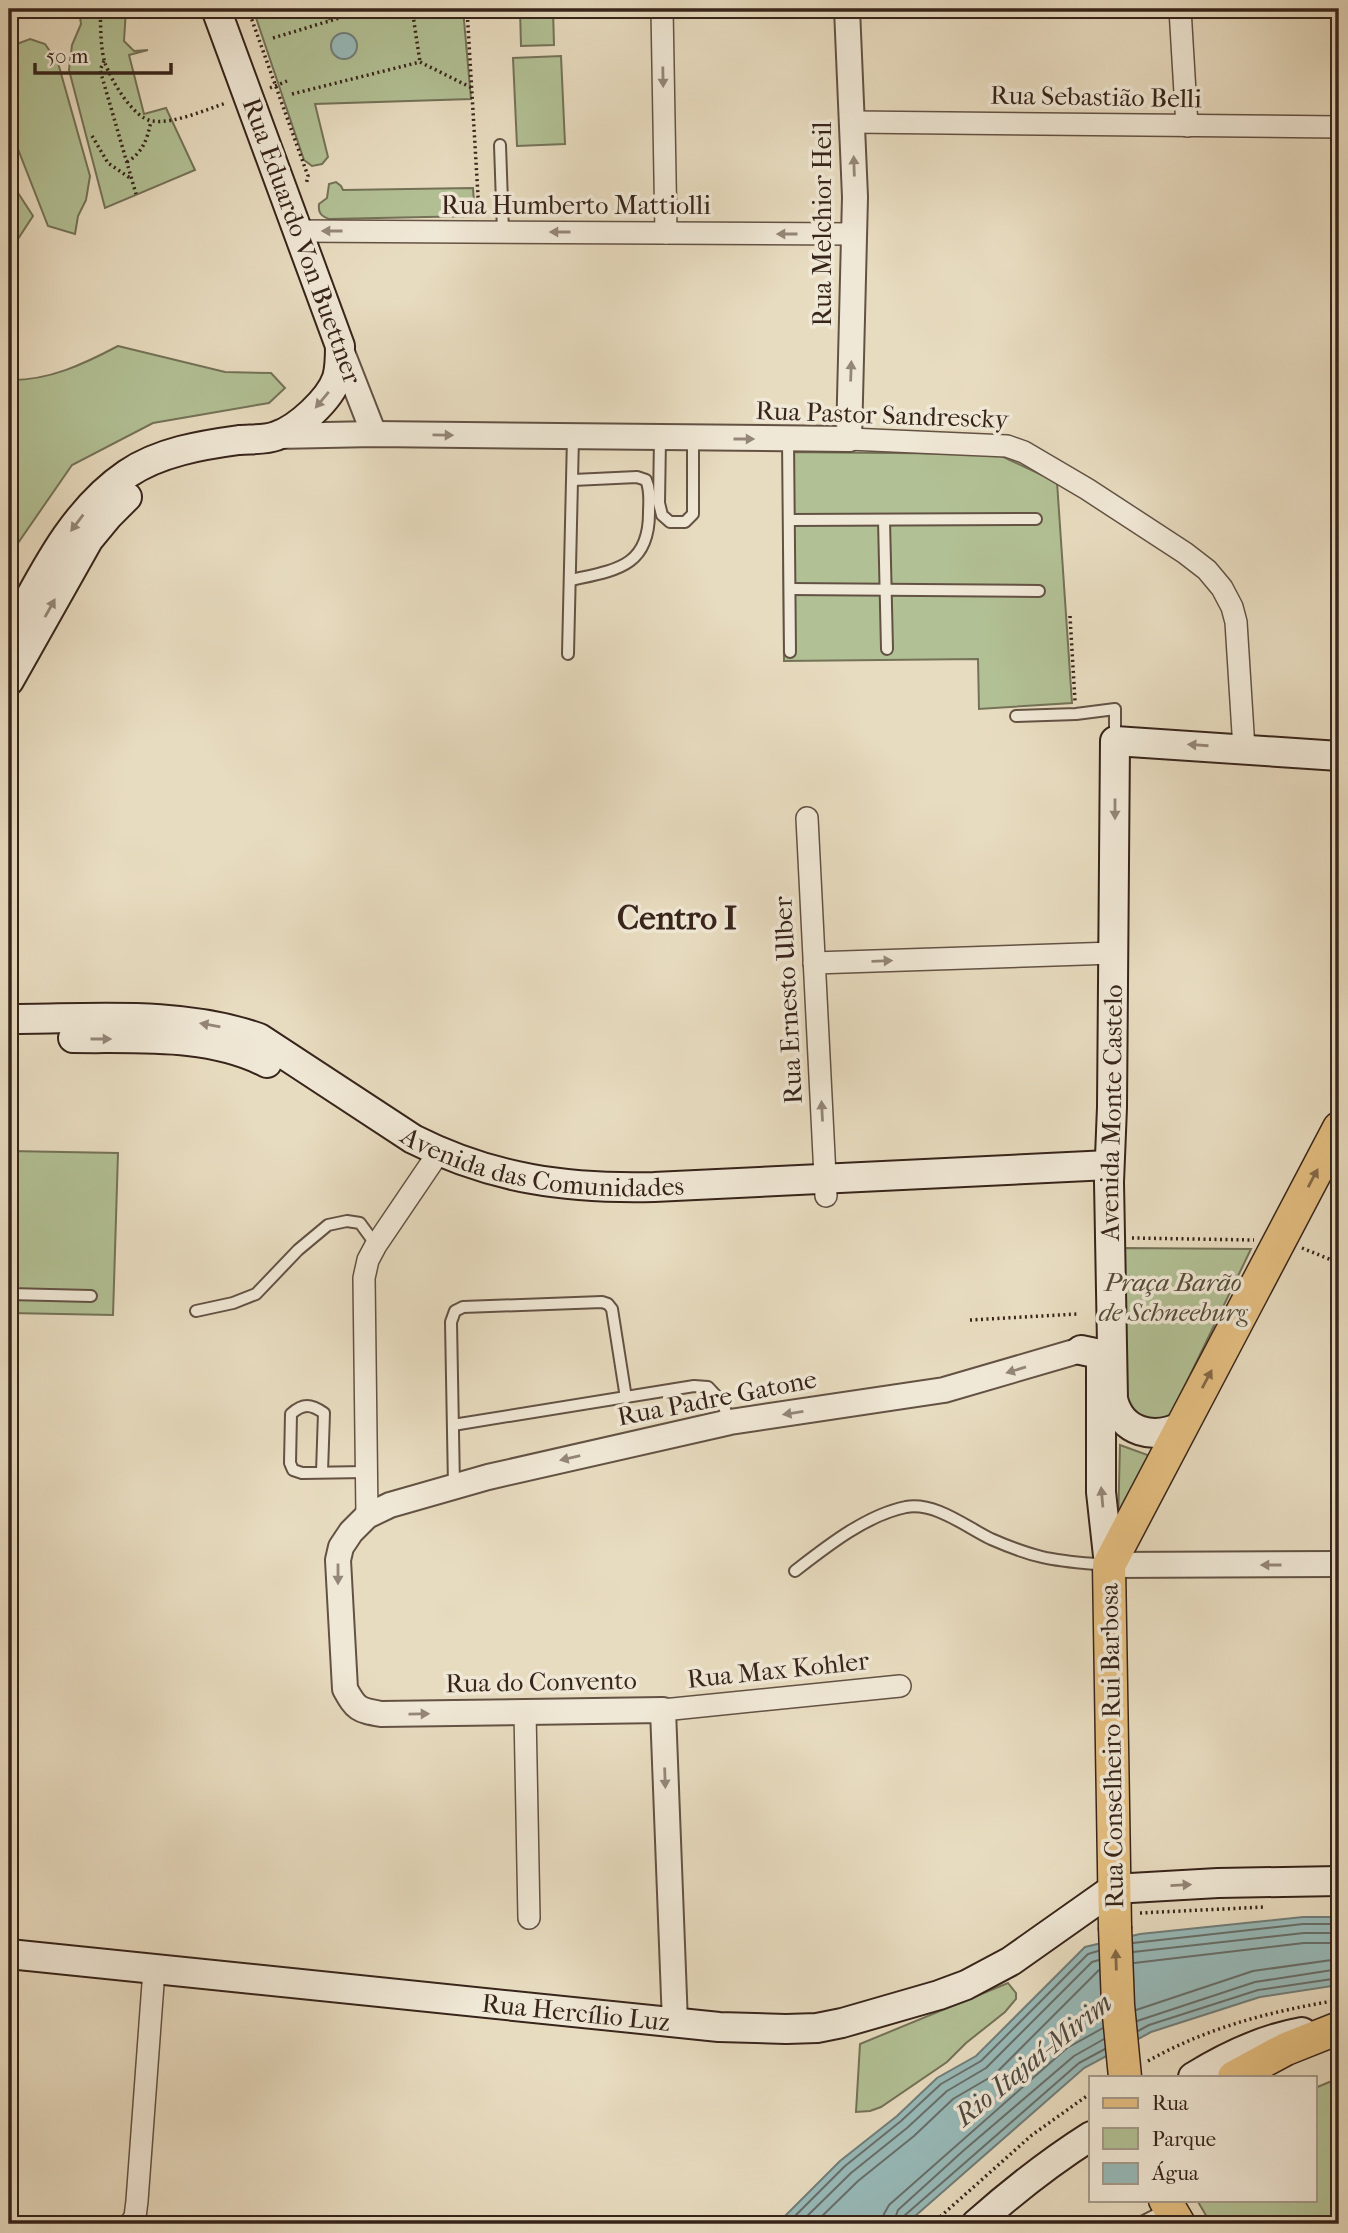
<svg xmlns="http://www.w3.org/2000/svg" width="1348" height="2233" font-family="'IM FELL French Canon',serif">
	<rect width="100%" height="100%" fill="#e8dcc0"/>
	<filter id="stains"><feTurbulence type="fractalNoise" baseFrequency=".00286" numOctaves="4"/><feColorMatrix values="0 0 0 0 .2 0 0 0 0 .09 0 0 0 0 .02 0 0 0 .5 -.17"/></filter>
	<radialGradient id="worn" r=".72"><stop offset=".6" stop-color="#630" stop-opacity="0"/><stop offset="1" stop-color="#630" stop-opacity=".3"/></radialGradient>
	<!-- green -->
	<g fill="#b2c195" stroke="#747258" stroke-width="2">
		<polygon points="79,9 126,9 124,41 134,51 148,50 129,55 144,114 166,108 195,170 105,208 69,70 72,45 81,24"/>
		<polygon points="253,9 463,9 471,99 315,104 328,157 322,164 312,166 304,160"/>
		<polygon points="520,9 553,9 554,45 521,46"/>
		<polygon points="30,39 45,44 58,63 90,176 86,200 78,216 75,234 48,226 9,126 9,47"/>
		<polygon points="561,56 565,144 517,146 513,58"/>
		<polygon points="9,179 33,216 14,245 9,249"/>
		<path d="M336 182 341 186 343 190 473 188 475 216 329 219C321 216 318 213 319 204L327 198 329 184Z"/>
		<path d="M118 346 225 372 271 373 285 388 269 403 153 423 72 465 9 556V380C48 381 84 364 118 346Z"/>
		<polygon points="783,452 997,454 1057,482 1072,703 979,709 978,659 784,661"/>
		<polygon points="9,1151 118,1153 113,1315 9,1313"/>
		<polygon points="1125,1248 1251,1249 1166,1425 1130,1413 1121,1396"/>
		<polygon points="1120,1445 1153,1457 1118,1525"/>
		<polygon points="1008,1983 1016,1993 1016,1999 1005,2012 966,2043 947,2062 881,2107 870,2111 856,2112 860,2044"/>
		<polygon points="1339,2078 1339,2224 1211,2224 1197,2200 1315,2200 1315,2088"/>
	</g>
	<!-- water -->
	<g fill="#98bab9" stroke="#717e79" stroke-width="2">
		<circle cx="344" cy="46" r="13"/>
		<polygon points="1303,1917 1339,1917 1339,1985 1260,1997 1151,2032 1084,2068 906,2224 777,2224 840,2161 897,2116 937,2078 976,2056 1085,1947 1140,1934"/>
	</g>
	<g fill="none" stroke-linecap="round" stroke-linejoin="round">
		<!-- shore -->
		<g stroke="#686f6a" stroke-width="2">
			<polyline points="1133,1943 1303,1924 1339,1924"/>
			<polyline points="1133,1952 1304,1933 1339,1933"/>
			<polyline points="1134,1963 1304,1943 1339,1943"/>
			<polyline points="1136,2010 1253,1971 1339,1959"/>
			<polyline points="1137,2021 1255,1982 1339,1969"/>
			<polyline points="1138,2031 1149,2025 1258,1990 1339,1978"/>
			<polyline points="787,2224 845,2166 901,2121 941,2084 981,2061 1088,1954 1098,1951"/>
			<polyline points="799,2224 851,2173 907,2128 947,2091 986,2068 1092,1962 1099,1960"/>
			<polyline points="814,2224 858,2181 914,2136 953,2099 994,2075 1099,1970"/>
			<polyline points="882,2224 884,2214 889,2205 1067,2048 1103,2028"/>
			<polyline points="893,2224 898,2210 963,2151 1074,2056 1104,2039"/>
			<polyline points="902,2224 904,2216 1079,2063 1105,2049"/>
		</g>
		<!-- service casing -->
		<g stroke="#635244" stroke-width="14">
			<g id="service">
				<polyline points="500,145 503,232"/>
				<polyline points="660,438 659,503 662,515 670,522 685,522 693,514 693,439"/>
				<polyline points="788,439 790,652"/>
				<polyline points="789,520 1036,519"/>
				<polyline points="884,520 887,649"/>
				<path d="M571 580C616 570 649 567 649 513 649 502 651 491 646 480L637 477 573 480"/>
				<polyline points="790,589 1039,591"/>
				<polyline points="568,654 573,437"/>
				<polyline points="1016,716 1076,714 1115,709 1115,741"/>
				<polyline points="9,1294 91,1296"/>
				<polyline points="196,1311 233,1303 256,1294 298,1250 328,1225 347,1221 360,1223 376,1245"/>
				<polyline points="453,1425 694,1386 708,1387 721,1401 731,1423"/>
				<path d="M322 1472 324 1413C311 1404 303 1403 291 1414L290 1463 293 1470 302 1473 366 1472"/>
				<polyline points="454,1486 451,1322 455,1311 463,1307 602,1302 608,1304 612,1309 626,1398"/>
				<path d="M795 1571C826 1547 866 1515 906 1507 936 1502 966 1527 991 1539 1007 1546 1025 1553 1042 1557 1063 1562 1085 1563 1106 1565"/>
				<polyline points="1138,2224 1167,2209"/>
			</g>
		</g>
		<!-- minor casing -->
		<g stroke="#635244" stroke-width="24">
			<g id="minor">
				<polyline points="662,9 666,233"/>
				<polyline points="1180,9 1187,126"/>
				<polyline points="852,122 1339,127"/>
				<polyline points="296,231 855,234"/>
				<polyline points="849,439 1007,446 1024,452 1087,489 1185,553 1207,570 1222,588 1232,607 1236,622 1244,749"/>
				<polyline points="807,818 826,1196"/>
				<polyline points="814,963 1114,953"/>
				<polyline points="367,1516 364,1278 368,1260 376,1245 439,1152"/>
				<polyline points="663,1710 900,1686"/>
				<polyline points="525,1712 529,1918"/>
				<polyline points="130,2224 135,2217 137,2201 154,1970"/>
			</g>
		</g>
		<!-- tertiary casing -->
		<g stroke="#635244" stroke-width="28">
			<g id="tertiary">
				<polyline points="340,347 374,434"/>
				<polyline points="277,436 374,434 849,439 855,197 847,9"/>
				<polyline points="1109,1565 1339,1564"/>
				<path d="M675 2023 663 1710 381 1714C358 1710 356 1709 345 1689L338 1560 341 1547 351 1532 367 1516 390 1505 488 1477 730 1422 944 1390 1081 1350"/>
			</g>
		</g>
		<!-- secondary casing -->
		<g stroke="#37241a" stroke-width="32">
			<g id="secondary">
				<path d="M9 636C41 578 71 512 127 474 159 452 202 445 239 440 251 439 266 440 276 436 298 429 330 399 337 378 340 368 340 356 340 346L216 9"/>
				<polyline points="9,681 89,539 108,516 127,497"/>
				<path id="s1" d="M9 1019C92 1019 180 1010 259 1038L413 1139C492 1179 567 1189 654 1187L1109 1165"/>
				<path d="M73 1038C137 1039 209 1033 267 1063"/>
				<polyline points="1081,1350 1095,1353 1101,1360 1101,1492 1109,1565"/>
				<path id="s2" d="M1182 1426C1154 1440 1121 1433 1113 1399L1109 1182 1112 1107 1115 741 1339 756"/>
				<path id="s3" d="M9 1954 719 2027 786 2029 817 2028 842 2023 939 1995 966 1985 1011 1961 1113 1889 1218 1883 1339 1881"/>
				<path d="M1193 2077C1227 2056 1263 2039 1302 2032"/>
				<path d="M976 2224C1012 2192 1050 2162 1091 2136"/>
			</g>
		</g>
		<!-- primary casing -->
		<g stroke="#37241a" stroke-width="35">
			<g id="primary">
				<polyline points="1115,1927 1109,1565 1339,1128"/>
				<polyline points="1234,2077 1286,2049 1339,2028"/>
				<polyline points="1165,2200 1179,2224"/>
			</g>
		</g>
		<!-- path -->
		<g stroke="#37241a" stroke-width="3.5" stroke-dasharray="2 3.5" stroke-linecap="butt">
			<path d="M100 9C101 26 100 47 105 63 111 80 133 118 152 121 174 124 205 110 226 103"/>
			<polyline points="248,9 308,176 306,185"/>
			<polyline points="325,9 329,20"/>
			<polyline points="412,9 420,62"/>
			<polyline points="467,9 479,213"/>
			<polyline points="273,38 369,9"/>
			<polyline points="104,61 100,70 136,194"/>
			<polyline points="270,88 287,81"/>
			<polyline points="292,94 420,62 472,88"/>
			<polyline points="92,136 108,163 130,178"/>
			<path d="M127 162C143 152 147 140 151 121"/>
			<polyline points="1070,616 1075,701"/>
			<polyline points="1132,1238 1254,1240"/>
			<polyline points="1302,1248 1339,1263"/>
			<polyline points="970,1320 1077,1314"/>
			<polyline points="1140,1913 1264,1907"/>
			<path d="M1148 2061C1208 2027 1272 2011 1339 2000"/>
			<polyline points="932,2224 1032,2135 1091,2093"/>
		</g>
		<!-- service -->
		<use href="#service" stroke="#f0e8d6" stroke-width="10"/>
		<!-- minor -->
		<use href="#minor" stroke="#f0e8d6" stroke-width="21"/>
		<!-- tertiary -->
		<use href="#tertiary" stroke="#f0e8d6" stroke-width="24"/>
		<!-- secondary -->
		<use href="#secondary" stroke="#f0e8d6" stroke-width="28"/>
		<!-- primary -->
		<use href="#primary" stroke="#e4be80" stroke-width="32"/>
		<!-- primary-bridge casing -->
		<g stroke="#37241a" stroke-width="35" stroke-linecap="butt">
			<polyline id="primary-bridge" points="1115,1927 1118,2005 1125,2077"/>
		</g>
		<!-- primary-bridge -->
		<use href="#primary-bridge" stroke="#e4be80" stroke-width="32"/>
	</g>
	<!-- one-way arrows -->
	<defs><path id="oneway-solid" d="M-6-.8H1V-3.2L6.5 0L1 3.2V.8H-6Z" transform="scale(1.75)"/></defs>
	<g fill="#948678">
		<use href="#oneway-solid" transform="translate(663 77) rotate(89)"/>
		<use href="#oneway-solid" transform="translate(854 166) rotate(-92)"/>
		<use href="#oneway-solid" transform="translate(332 231) rotate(-180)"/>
		<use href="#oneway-solid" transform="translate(560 232) rotate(-180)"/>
		<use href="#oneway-solid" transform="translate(787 234) rotate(-180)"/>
		<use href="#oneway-solid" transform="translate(851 371) rotate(-88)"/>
		<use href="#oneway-solid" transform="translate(322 400) rotate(130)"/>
		<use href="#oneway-solid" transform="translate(443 435) rotate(1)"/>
		<use href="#oneway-solid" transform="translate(744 439)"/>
		<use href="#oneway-solid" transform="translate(77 523) rotate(127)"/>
		<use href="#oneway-solid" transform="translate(50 608) rotate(-61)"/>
		<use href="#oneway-solid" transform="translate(1198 745) rotate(-176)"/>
		<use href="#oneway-solid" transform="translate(1115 809) rotate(90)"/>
		<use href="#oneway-solid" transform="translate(882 961) rotate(-2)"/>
		<use href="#oneway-solid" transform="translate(210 1025) rotate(-170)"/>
		<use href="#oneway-solid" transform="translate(101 1039)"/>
		<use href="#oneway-solid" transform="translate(822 1111) rotate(-93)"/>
		<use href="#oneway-solid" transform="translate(1016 1370) rotate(163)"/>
		<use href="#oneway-solid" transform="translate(793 1413) rotate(171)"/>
		<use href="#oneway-solid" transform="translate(570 1458) rotate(167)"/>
		<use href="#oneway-solid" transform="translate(1102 1497) rotate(-95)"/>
		<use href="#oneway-solid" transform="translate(1271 1565) rotate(180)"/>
		<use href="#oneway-solid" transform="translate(338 1574) rotate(90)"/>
		<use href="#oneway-solid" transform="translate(419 1714) rotate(-1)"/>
		<use href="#oneway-solid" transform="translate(665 1778) rotate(88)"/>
		<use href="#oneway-solid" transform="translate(1181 1885) rotate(-3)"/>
	</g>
	<g fill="#856948">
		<use href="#oneway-solid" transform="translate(1313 1178) rotate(-62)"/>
		<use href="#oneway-solid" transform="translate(1207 1379) rotate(-62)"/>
		<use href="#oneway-solid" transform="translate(1116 1960) rotate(-92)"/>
	</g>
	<g text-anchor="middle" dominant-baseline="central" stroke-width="7" stroke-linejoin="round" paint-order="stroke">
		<!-- street labels -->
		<g font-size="26" fill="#37241a" stroke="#f0e8d6">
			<text transform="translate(1096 97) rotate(1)">Rua Sebastião Belli</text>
			<text x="576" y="205">Rua Humberto Mattiolli</text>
			<text transform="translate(822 224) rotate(-90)">Rua Melchior Heil</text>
			<text transform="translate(302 241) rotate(70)">Rua Eduardo Von Buettner</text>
			<text transform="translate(882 415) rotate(2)">Rua Pastor Sandrescky</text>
			<text transform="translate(788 1000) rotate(-93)">Rua Ernesto Ulber</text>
			<text stroke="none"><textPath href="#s2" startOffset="373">Avenida Monte Castelo</textPath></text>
			<text stroke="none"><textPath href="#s1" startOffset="570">Avenida das Comunidades</textPath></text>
			<text transform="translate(717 1398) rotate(-11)">Rua Padre Gatone</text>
			<text transform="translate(778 1670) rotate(-6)">Rua Max Kohler</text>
			<text transform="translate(541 1682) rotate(-1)">Rua do Convento</text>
			<text transform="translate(1112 1746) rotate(-91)">Rua Conselheiro Rui Barbosa</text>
			<text stroke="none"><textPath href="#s3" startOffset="570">Rua Hercílio Luz</textPath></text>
		</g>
		<!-- park labels -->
		<g font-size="26" font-style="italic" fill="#564b39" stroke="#f0e8d6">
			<text x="1173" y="1282">Praça Barão<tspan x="1173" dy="30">de Schneeburg</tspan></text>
		</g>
		<!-- water labels -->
		<g font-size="28" font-style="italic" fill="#4f4a42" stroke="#f0e8d6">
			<text transform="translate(1033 2059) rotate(-39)">Rio Itajaí-Mirim</text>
		</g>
		<!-- district labels -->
		<g font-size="33" font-weight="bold" fill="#37241a" stroke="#f0e8d6">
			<text x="677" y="918">Centro I</text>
		</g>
	</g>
	<!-- margin -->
	<rect width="1348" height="2233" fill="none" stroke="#e8dcc0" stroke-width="35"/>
	<rect x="10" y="10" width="1327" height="2212" fill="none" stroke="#37241a" stroke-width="3.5"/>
	<rect x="18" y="18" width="1313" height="2198" fill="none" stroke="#37241a" stroke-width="2"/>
	<!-- legend -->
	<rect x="1089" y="2076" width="228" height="126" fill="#f0e8d6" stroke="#a69a8b" stroke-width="2"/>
	<rect x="1103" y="2098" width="35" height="10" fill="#e4be80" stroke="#a69a8b" stroke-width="2"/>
	<text x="1152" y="2110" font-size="21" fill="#37241a">Rua</text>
	<rect x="1103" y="2128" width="35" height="21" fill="#b2c195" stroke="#a69a8b" stroke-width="2"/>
	<text x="1152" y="2146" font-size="21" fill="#37241a">Parque</text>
	<rect x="1103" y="2163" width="35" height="21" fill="#98bab9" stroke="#a69a8b" stroke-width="2"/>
	<text x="1152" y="2180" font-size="21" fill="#37241a">Água</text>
	<!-- scale -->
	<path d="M35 63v10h136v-10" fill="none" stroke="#37241a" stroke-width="3.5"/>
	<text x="46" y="63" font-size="21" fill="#37241a" stroke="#f0e8d6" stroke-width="5" paint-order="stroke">50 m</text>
	<rect width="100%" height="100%" filter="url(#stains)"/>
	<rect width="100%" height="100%" fill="url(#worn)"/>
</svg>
